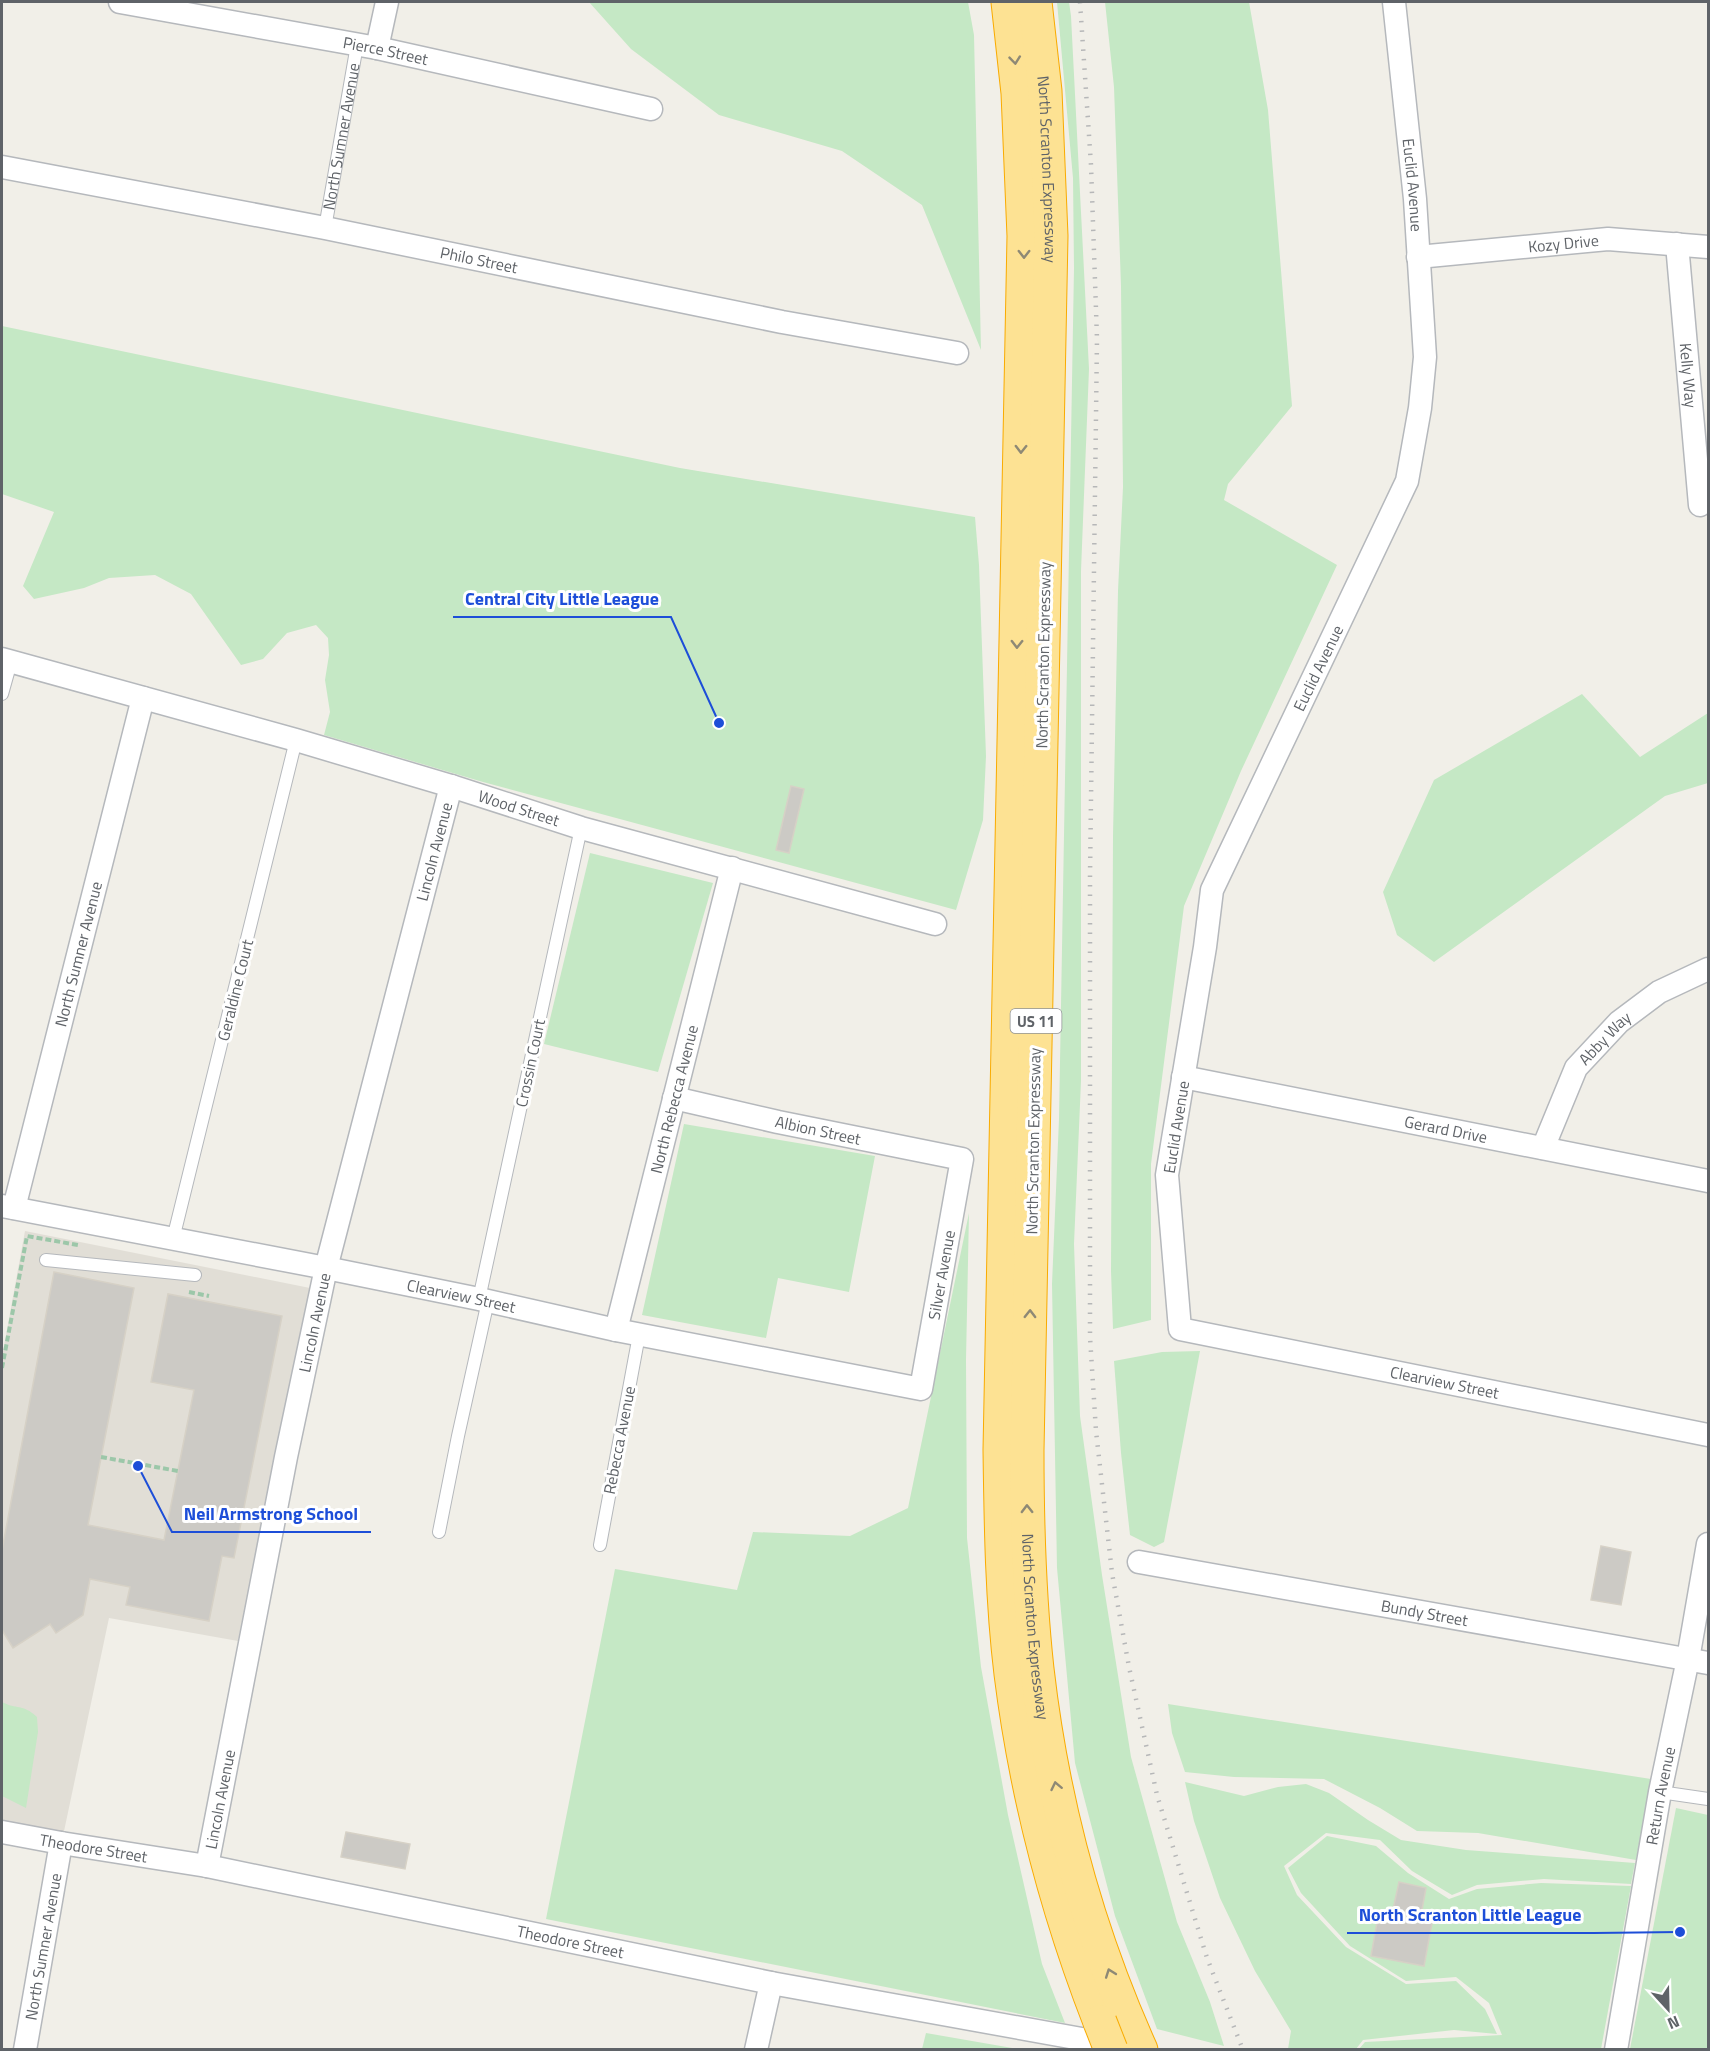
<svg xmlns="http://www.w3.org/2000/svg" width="1710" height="2051" font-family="'Titillium Web',sans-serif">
	<rect width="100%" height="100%" fill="#f1efe8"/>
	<!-- education -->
	<polygon fill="#e1ded6" points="25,1231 310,1288 238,1641 109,1618 63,1836 2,1821 2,1357"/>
	<!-- green -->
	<g fill="#c5e8c5">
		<polygon points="589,2 968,2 974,35 981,350 922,205 842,151 719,115 631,49"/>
		<polygon points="1057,2 1069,2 1071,16 1089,369 1081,571 1081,1081 1074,1244 1080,1416 1102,1575 1131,1757 1177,1922 1210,2002 1224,2046 1157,2029 1115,1916 1075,1763 1057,1568 1052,1284 1059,1119 1074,268 1073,178"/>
		<polygon points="1105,2 1249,2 1268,110 1292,406 1228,484 1224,500 1337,565 1241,771 1184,906 1151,1164 1151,1320 1113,1329 1111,1271 1113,836 1118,591 1123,487 1121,286 1114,87"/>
		<polygon points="2,326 680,468 975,517 979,565 986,756 983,820 956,910 483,782 324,735 330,712 325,680 329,655 328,638 316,625 287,633 263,659 241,665 191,594 155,575 109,578 84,588 34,599 23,586 54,512 2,494"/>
		<polygon points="1582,694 1640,757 1708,713 1708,783 1665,796 1434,962 1397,935 1383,892 1434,780"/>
		<polygon points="590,853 713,883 658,1072 544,1044"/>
		<polygon points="684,1124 875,1156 849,1292 778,1278 766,1338 642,1315"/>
		<polygon points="969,1213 966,1360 967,1538 981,1667 1008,1815 1042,1964 1065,2023 546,1919 615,1569 737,1590 753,1532 850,1536 908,1508"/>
		<polygon points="1200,1351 1164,1542 1154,1547 1130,1535 1121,1453 1114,1361 1162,1352"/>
		<path d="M2 1702C17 1710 22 1703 37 1717L38 1732 26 1808 2 1796Z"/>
		<polygon points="1168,1704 1651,1779 1636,1860 1478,1833 1417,1831 1380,1808 1324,1779 1234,1777 1185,1772 1172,1733"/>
		<polygon points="1185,1782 1244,1796 1278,1787 1306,1784 1329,1793 1368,1820 1401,1840 1466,1850 1635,1863 1631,1884 1544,1879 1477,1885 1452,1895 1412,1871 1380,1840 1326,1833 1284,1866 1297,1895 1346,1947 1406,1984 1456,1981 1485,2009 1497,2034 1454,2030 1363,2040 1356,2049 1288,2049 1291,2031 1255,1971 1220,1898 1194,1821"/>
		<polygon points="1676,1808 1708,1815 1708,2049 1630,2049"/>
		<polygon points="1327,1836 1376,1846 1408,1873 1449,1899 1477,1889 1541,1883 1631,1886 1601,2049 1359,2049 1365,2042 1502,2035 1489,2003 1456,1977 1406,1981 1350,1946 1301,1893 1288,1868"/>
		<polygon points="926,2033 1018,2049 922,2049"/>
	</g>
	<!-- building -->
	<g fill="#cccac5" stroke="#d6d1c6" stroke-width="1.5">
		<polygon points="791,786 804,789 789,853 776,850"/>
		<polygon points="54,1272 134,1288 88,1525 164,1540 194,1390 151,1382 168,1294 282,1316 234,1558 222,1556 209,1621 126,1605 130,1587 90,1579 83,1615 56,1633 50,1624 13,1648 2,1630 2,1550"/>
		<polygon points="1601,1546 1631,1552 1621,1605 1591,1600"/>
		<polygon points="346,1832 410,1844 405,1869 341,1857"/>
		<polygon points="1399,1882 1426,1888 1420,1920 1432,1923 1424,1966 1371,1956 1378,1917 1391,1919"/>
	</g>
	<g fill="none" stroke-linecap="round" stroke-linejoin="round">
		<!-- service casing -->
		<g stroke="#b5b8bc" stroke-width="14">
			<g id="service">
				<path id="s1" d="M325 228 357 45"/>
				<polyline points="2,694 11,662"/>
				<polyline points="173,1239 296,740"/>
				<polyline points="46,1260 195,1275"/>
				<polyline points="479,1299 581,828"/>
				<polyline points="439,1532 458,1436 488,1301"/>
				<polyline points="600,1545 639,1335"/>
				<polyline points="1660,1792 1708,1799"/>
			</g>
		</g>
		<!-- minor casing -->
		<g stroke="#b5b8bc" stroke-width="25">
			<g id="minor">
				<path id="s2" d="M120 2 377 48 651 109"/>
				<path id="s3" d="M1394 2 1415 199 1425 357 1420 408 1407 481 1212 890 1205 947 1167 1175 1180 1329 1708 1435"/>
				<polyline points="377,48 387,2"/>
				<path id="s4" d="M2 167 325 228 782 322 957 353"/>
				<path id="s5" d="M1677 244 1700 505"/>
				<path id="s6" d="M1418 257 1608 239 1708 247"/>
				<path id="s7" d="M2 659 296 740 451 786 581 828 935 924"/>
				<path id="s8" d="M1183 1077 1708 1181"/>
				<path id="s9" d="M1543 1148 1576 1068 1619 1022 1659 992 1708 969"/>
				<path id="s10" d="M2 1206 326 1268 479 1299 616 1330 921 1389 962 1159 778 1122 674 1098"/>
				<path id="s11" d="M14 1208 143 698"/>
				<path id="s12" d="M616 1330 732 868"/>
				<path id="s13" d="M1139 1562 1708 1663"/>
				<path id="s14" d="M2 1832 61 1843 207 1866 771 1983 1120 2046"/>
				<path id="s15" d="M207 1866 286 1457 326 1268 451 786"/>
				<path id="s16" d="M25 2050 61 1843"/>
				<polyline points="756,2050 771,1983"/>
				<path id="s17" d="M1616 2050 1660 1792 1688 1659 1708 1544"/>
			</g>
		</g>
		<!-- motorway casing -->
		<g stroke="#f9ab00" stroke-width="35">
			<g id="motorway">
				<path d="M1008 2 1018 93 1024 236 1000 1450C1001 1525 1002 1600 1011 1674 1026 1794 1056 1909 1100 2022"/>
				<path id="s18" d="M1035 2 1045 91 1051 236 1027 1450C1027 1523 1029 1596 1037 1669 1052 1799 1087 1930 1141 2050"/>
			</g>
		</g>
		<!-- path -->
		<g stroke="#9cc7a9" stroke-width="4" stroke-dasharray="6 3" stroke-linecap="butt">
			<polyline points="189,1292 209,1296"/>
			<polyline points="2,1368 27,1236 78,1245"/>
			<polyline points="101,1457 178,1471"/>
		</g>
		<!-- service -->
		<use href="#service" stroke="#fff" stroke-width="12"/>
		<!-- minor -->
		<use href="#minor" stroke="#fff" stroke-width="22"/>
		<!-- motorway -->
		<use href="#motorway" stroke="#fde293" stroke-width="33"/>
		<!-- rail -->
		<polyline stroke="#b6b7b8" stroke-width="4.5" stroke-dasharray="1.5 8" stroke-linecap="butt" points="1080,2 1091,165 1097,339 1090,877 1090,1337 1096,1431 1112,1573 1129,1667 1157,1795 1207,1958 1243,2050"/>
		<!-- motorway-bridge casing -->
		<g stroke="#f9ab00" stroke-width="35" stroke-linecap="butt">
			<polyline id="motorway-bridge" points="1100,2022 1111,2050"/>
		</g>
		<!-- motorway-bridge -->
		<use href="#motorway-bridge" stroke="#fde293" stroke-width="33"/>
	</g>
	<!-- one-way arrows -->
	<defs><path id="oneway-chevron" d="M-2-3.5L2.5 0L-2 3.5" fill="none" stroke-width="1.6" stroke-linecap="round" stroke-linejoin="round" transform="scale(1.5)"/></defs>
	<g stroke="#8e8975">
		<use href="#oneway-chevron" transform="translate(1015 60) rotate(84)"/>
		<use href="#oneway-chevron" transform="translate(1024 254) rotate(90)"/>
		<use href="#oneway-chevron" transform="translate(1021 449) rotate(91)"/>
		<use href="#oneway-chevron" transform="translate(1017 644) rotate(91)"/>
		<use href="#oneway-chevron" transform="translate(1030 1314) rotate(-89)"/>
		<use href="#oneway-chevron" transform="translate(1027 1509) rotate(-91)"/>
		<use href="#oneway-chevron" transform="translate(1056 1786) rotate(-102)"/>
		<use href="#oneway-chevron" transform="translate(1110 1973) rotate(-110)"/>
	</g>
	<g text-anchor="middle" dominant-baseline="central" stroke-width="6" stroke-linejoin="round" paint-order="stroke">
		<!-- shield labels -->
		<rect fill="#fff" stroke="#8f9295" stroke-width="1.5" x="1010.5" y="1009" width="51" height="24" rx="4.5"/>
		<g font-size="15" font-weight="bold" fill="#5f6368">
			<text x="1036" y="1021">US 11</text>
		</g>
		<!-- street labels -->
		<g font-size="16" fill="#5f6368" stroke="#fff">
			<text stroke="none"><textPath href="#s2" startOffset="270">Pierce Street</textPath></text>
			<text stroke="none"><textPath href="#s1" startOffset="93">North Sumner Avenue</textPath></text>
			<text stroke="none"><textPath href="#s18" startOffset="168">North Scranton Expressway</textPath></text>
			<text stroke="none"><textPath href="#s3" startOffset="184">Euclid Avenue</textPath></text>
			<text stroke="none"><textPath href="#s6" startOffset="146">Kozy Drive</textPath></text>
			<text stroke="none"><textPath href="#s4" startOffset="486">Philo Street</textPath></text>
			<text stroke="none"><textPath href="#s5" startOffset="132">Kelly Way</textPath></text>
			<text transform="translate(1043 655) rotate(-89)">North Scranton Expressway</text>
			<text transform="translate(1318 668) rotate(-64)">Euclid Avenue</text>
			<text stroke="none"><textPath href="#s7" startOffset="538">Wood Street</textPath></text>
			<text stroke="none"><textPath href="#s15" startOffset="1040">Lincoln Avenue</textPath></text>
			<text stroke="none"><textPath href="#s11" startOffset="262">North Sumner Avenue</textPath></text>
			<text transform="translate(235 990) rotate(-76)">Geraldine Court</text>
			<text stroke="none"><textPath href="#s9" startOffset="128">Abby Way</textPath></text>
			<text transform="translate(530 1063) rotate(-78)">Crossin Court</text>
			<text stroke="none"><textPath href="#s12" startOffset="238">North Rebecca Avenue</textPath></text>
			<text transform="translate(1176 1127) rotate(-81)">Euclid Avenue</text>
			<text stroke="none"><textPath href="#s8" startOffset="268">Gerard Drive</textPath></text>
			<text transform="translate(818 1130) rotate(12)">Albion Street</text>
			<text transform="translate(1033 1141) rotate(-89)">North Scranton Expressway</text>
			<text stroke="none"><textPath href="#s10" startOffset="1053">Silver Avenue</textPath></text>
			<text stroke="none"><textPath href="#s10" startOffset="468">Clearview Street</textPath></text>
			<text stroke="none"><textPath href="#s15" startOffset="554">Lincoln Avenue</textPath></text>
			<text stroke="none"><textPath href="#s3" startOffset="1648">Clearview Street</textPath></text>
			<text transform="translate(619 1440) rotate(-79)">Rebecca Avenue</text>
			<text stroke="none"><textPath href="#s13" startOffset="290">Bundy Street</textPath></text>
			<text stroke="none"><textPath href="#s18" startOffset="1626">North Scranton Expressway</textPath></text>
			<text stroke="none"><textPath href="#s17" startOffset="258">Return Avenue</textPath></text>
			<text stroke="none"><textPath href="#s15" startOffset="68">Lincoln Avenue</textPath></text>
			<text stroke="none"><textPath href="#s14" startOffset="93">Theodore Street</textPath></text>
			<text stroke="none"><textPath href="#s14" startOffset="579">Theodore Street</textPath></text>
			<text stroke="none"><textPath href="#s16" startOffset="105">North Sumner Avenue</textPath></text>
		</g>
	</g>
	<!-- callouts -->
	<path fill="none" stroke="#1d4ed8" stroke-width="2" d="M719 723L671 617H453M138 1466L172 1532H371M1680 1932L1594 1933H1347"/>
	<g fill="#1d4ed8" stroke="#fff" stroke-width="2">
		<circle cx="719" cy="723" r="6"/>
		<circle cx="138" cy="1466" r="6"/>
		<circle cx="1680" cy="1932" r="6"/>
	</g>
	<g font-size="18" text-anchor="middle" font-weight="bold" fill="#1d4ed8" stroke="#fff" stroke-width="6" stroke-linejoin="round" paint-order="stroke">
		<text x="562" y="605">Central City Little League</text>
		<text x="271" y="1520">Neil Armstrong School</text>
		<text x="1470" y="1921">North Scranton Little League</text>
	</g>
	<!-- border -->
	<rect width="1710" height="2051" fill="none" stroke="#5f6368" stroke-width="6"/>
	<!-- north arrow -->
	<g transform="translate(1668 2009) rotate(158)" stroke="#ffffff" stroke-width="4.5" paint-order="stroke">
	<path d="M0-4.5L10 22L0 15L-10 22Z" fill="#5f6368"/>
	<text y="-9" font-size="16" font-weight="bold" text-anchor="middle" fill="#5f6368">N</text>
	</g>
</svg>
